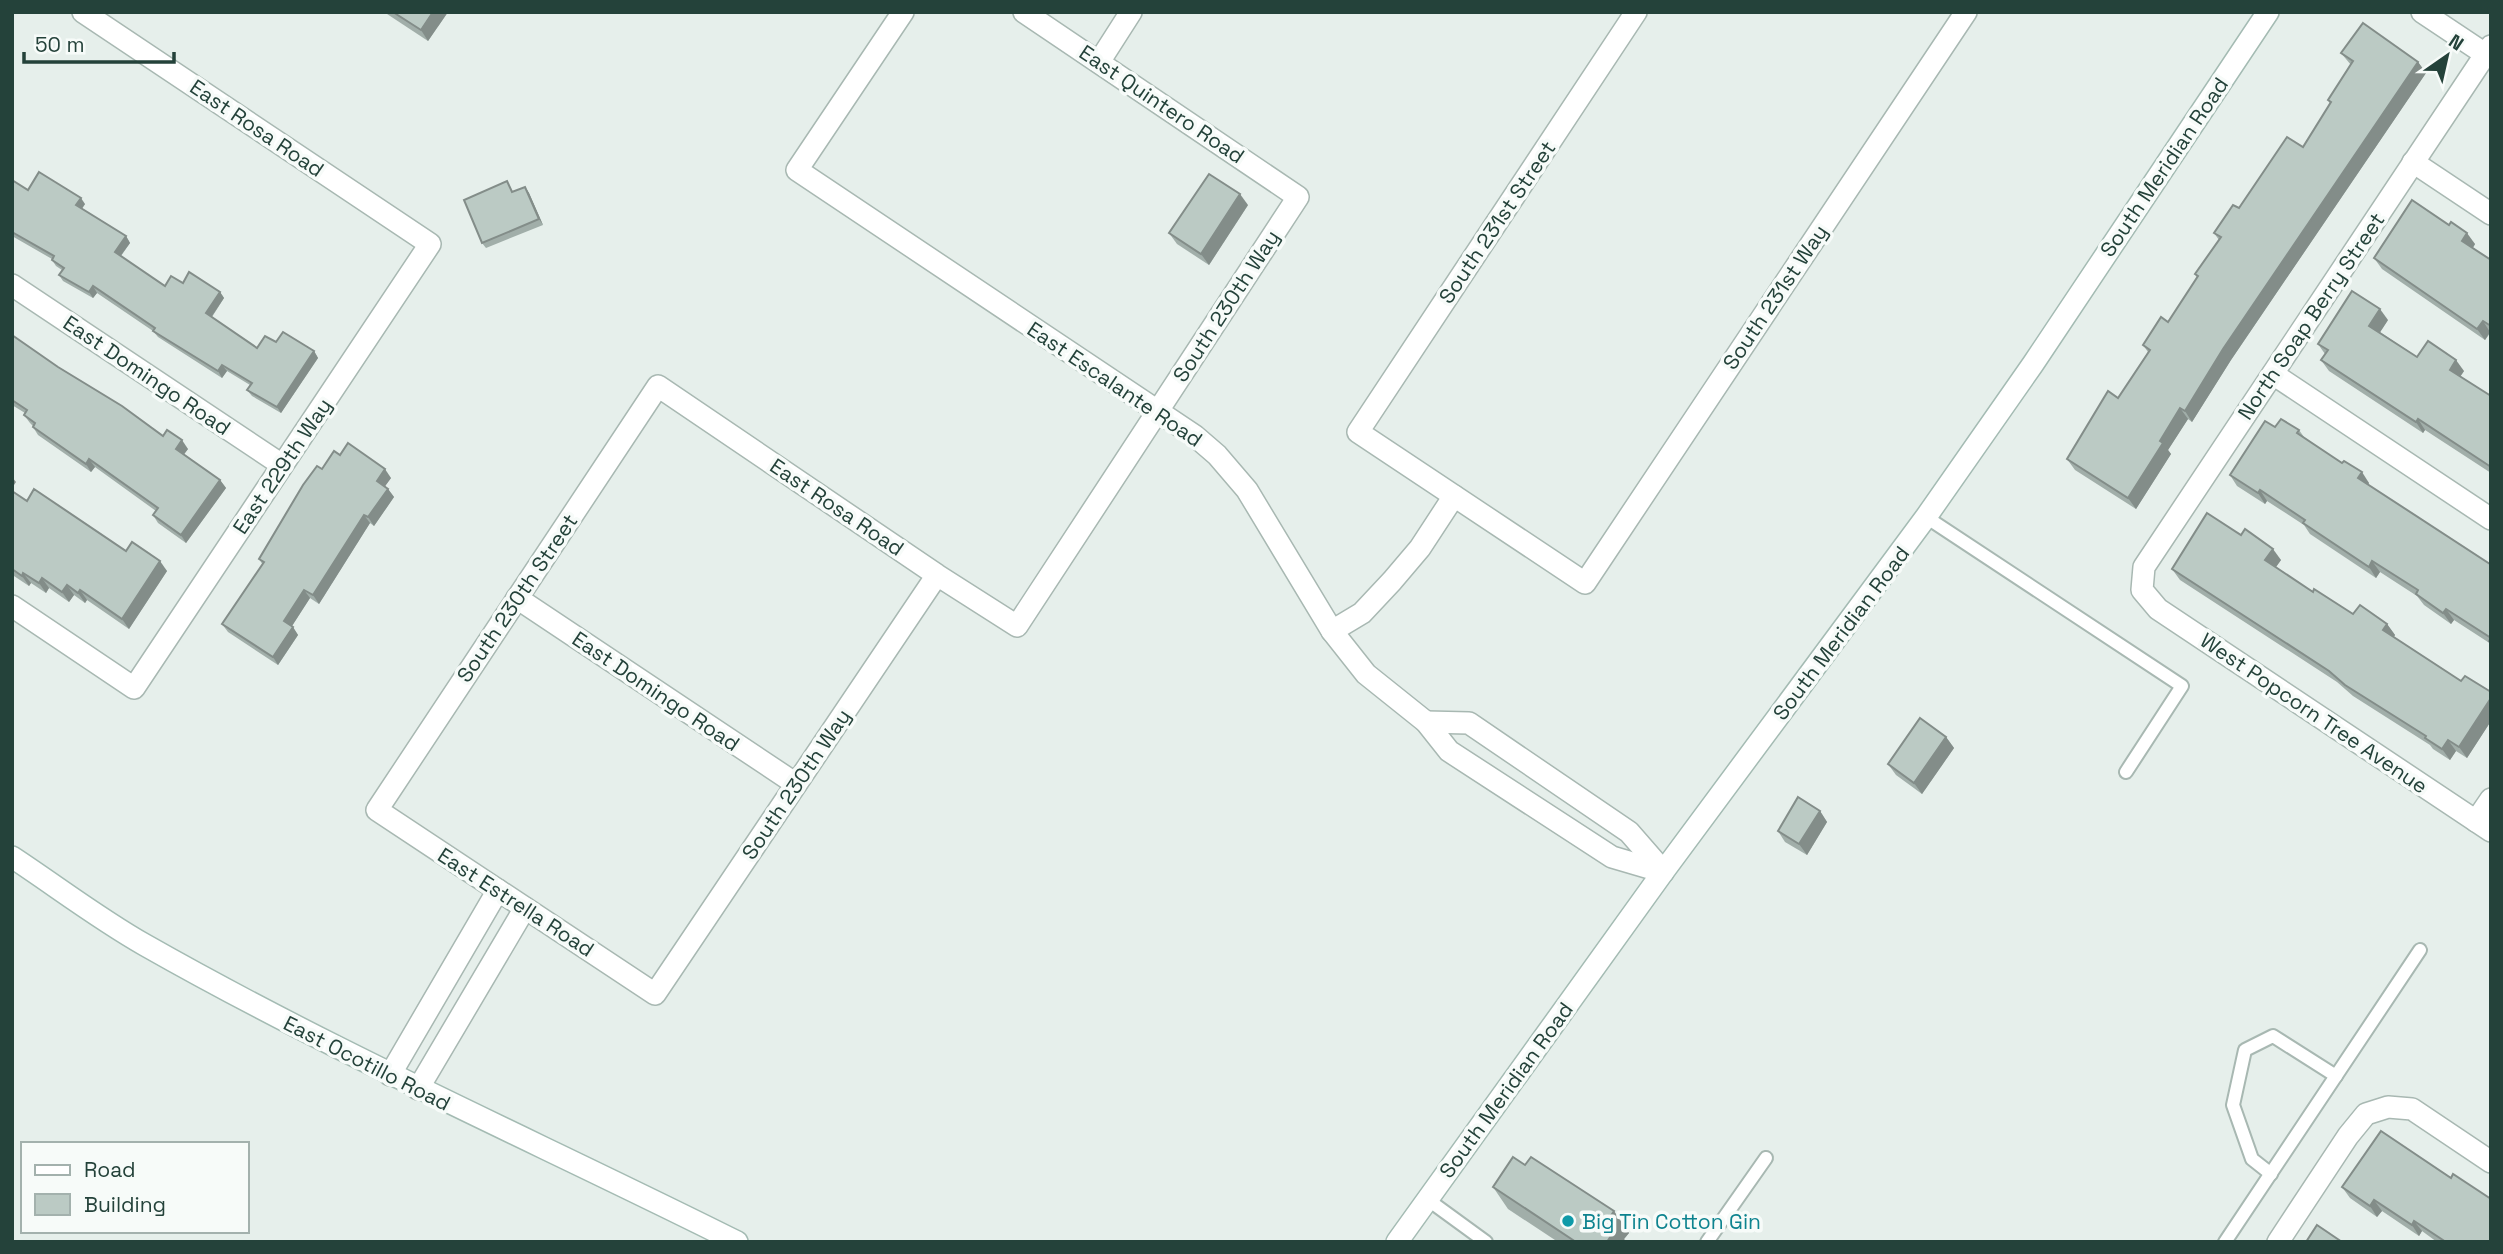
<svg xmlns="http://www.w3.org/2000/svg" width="2503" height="1254" font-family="'Space Grotesk',sans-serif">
	<rect width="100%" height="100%" fill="#e6efeb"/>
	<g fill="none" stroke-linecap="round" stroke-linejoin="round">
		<!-- lane casing -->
		<g stroke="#a8b8b2" stroke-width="16">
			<g id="lane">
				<polyline points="1926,517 2182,686 2126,772"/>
				<polyline points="2271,1174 2252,1159 2233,1105 2245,1050 2273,1036 2336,1076"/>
				<polyline points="1427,1199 1486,1242"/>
				<polyline points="1707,1242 1766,1158"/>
				<polyline points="2225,1242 2420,950"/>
			</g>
		</g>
		<!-- street casing -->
		<g stroke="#a8b8b2" stroke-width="24">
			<g id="street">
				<polyline points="903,12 797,170 1195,436 1217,455 1247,490 1332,631 1366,674 1426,722 1449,751 1612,857 1663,872"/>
				<polyline points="1636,12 1358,432 1585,583 1966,12"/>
				<polyline points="2422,12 2485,54"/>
				<polyline points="2491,46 2144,567 2142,590 2158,609 2491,831"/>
				<polyline points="1099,62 1131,12"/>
				<polyline points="2413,162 2491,214"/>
				<polyline points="12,285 282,465"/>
				<polyline points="2273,374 2491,519"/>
				<polyline points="937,575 655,994 377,810 658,386 937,575 1017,626 1298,197 1024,12"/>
				<polyline points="517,598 796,784"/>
				<polyline points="12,606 134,688 430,244 83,12"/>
				<polyline points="1332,631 1362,613 1392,581 1420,548 1454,496"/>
				<polyline points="1426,722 1469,723 1629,832 1663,871"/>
				<polyline points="2476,821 2491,799"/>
				<polyline points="390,1075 498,890"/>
				<polyline points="418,1089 525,908"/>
				<polyline points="2278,1242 2348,1136 2366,1114 2388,1107 2412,1109 2491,1162"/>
			</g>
		</g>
		<!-- secondary casing -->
		<g stroke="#a4bbb3" stroke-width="24">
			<g id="secondary">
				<path d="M12 857C56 886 99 919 145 945 337 1054 539 1143 737 1242"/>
				<polyline points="1397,1242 1663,872 1926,517 2033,364 2268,12"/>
			</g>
		</g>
		<!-- lane -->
		<use href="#lane" stroke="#fff" stroke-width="12"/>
		<!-- street -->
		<use href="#street" stroke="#fff" stroke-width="21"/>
		<!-- secondary -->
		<use href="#secondary" stroke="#fff" stroke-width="21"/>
	</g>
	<!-- wall -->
	<g fill="#a1aea9">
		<polygon points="384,12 448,12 428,41"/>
		<polygon points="2341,53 2418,62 2426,73 2231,360 2192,422 2188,419 2168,450 2171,454 2136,509 2075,470 2067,459 2118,398 2148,352 2143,345 2168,322 2197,278 2195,274 2219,240 2214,233 2303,147 2330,104 2328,100 2351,65"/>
		<polygon points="12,180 28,190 85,204 82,209 126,236 130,243 121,256 165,286 183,283 220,292 224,298 212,317 257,348 276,342 314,351 318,358 281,413 252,396 247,390 250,385 227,371 222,378 158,337 153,331 97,293 93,298 63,281 59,275 62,270 56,266 52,260 52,259 12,236"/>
		<polygon points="507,181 513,192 525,187 529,193 543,225 486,248 482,243"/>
		<polygon points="1248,205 1209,265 1177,244 1169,233"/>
		<polygon points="2449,225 2475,244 2473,248 2491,260 2491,332 2485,340 2382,269 2374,258"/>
		<polygon points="2388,320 2380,332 2417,357 2464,371 2460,377 2491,396 2491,473 2425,430 2423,433 2329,371 2321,360 2325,354 2318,344"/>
		<polygon points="12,335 58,367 163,436 188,449 184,454 220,480 226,488 186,543 158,523 153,515 156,511 95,467 91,472 38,435 33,427 33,426 30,423 24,415 25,413 12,405"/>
		<polygon points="2275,427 2299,430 2304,437 2369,483 2368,485 2490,564 2491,564 2491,644 2454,620 2451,624 2424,605 2417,596 2380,572 2376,578 2310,534 2304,525 2267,501 2265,504 2237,486 2230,475"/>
		<polygon points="340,455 391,478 385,486 388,489 394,497 374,526 370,523 319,604 310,598 292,626 298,635 278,665 228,632 222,624 263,565 259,559 322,469"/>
		<polygon points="12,491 27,501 167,571 129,629 87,600 85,603 74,595 69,602 49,588 46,593 31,583 29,586 14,576 12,574"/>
		<polygon points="2241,535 2281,560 2276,567 2313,592 2353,614 2387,624 2395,635 2394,637 2461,681 2491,692 2491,721 2467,758 2456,751 2450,760 2433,749 2430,745 2353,696 2337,682 2180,580 2172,569"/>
		<polygon points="1946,737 1954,748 1922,794 1896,775 1888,764"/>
		<polygon points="1820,811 1827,822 1807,855 1785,842 1778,831"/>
		<polygon points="1493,1187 1629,1233 1624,1239 1626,1242 1558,1242 1508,1209"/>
		<polygon points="2342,1187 2491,1242 2437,1242 2422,1231 2419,1236 2382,1211 2377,1217 2350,1198"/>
	</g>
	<!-- shaded-wall -->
	<g fill="#838d89">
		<polygon points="433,12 448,12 428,41 421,30"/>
		<polygon points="2418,62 2426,73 2231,360 2192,422 2185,411 2223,349"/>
		<polygon points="525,187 529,193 543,225 539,219"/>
		<polygon points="1240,194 1248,205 1209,265 1201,254"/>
		<polygon points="81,198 85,204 80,211 76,205"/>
		<polygon points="2467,233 2475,244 2470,252 2462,241"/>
		<polygon points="126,236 130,243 119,258 115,252"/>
		<polygon points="93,286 97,293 93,298 89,292"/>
		<polygon points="220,292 224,298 210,319 206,313"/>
		<polygon points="2380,309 2388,320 2377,337 2369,326"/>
		<polygon points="2483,321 2490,332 2485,340 2477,329"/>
		<polygon points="314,351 318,358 281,413 277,407"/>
		<polygon points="2456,360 2464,371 2457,381 2450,370"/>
		<polygon points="222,365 227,371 222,378 218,371"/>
		<polygon points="2180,408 2188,419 2168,450 2171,454 2136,509 2128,498 2160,441"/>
		<polygon points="2418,419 2425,430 2423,433 2416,422"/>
		<polygon points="182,440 188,449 182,457 176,449"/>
		<polygon points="89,459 95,467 91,472 86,464"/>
		<polygon points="385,469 391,478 383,489 377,481"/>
		<polygon points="2362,472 2369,483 2365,489 2358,478"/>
		<polygon points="12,477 16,482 12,488"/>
		<polygon points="220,480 226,488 186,543 181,535"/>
		<polygon points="388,489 394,497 374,526 368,517"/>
		<polygon points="2260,490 2267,501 2265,504 2258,493"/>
		<polygon points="364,515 370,523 319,604 313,595"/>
		<polygon points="2273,549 2281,560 2273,571 2265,560"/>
		<polygon points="160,561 167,571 129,629 122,619"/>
		<polygon points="2372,561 2380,572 2376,578 2369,567"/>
		<polygon points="23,573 31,583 29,586 22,576"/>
		<polygon points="42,578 49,588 46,593 39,583"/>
		<polygon points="67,585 74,595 69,602 62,592"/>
		<polygon points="80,590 87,600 85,603 78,593"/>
		<polygon points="304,590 310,598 290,629 284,621"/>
		<polygon points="2446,609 2454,620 2451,624 2443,613"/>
		<polygon points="2387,624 2395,635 2391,641 2383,630"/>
		<polygon points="293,627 298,635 278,665 273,657"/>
		<polygon points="2491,698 2491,721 2467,758 2459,747"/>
		<polygon points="1946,737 1954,748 1922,794 1914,783"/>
		<polygon points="2448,740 2456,751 2450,760 2442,749"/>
		<polygon points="1820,811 1827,822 1807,855 1799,844"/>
		<polygon points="2374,1200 2382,1211 2377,1217 2370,1206"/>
		<polygon points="1614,1211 1629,1233 1624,1239 1626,1242 1607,1242 1607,1222"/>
		<polygon points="2414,1221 2422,1231 2419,1236 2412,1225"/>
	</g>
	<!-- building -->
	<g fill="#bbcac4" stroke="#838d89" stroke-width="2">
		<polygon points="393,12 433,12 421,30"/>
		<polygon points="2363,23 2418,62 2223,349 2185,411 2180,408 2160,441 2163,443 2128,498 2067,459 2108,391 2118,398 2150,350 2143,345 2161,317 2168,322 2198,276 2195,274 2221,237 2214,233 2233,205 2239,208 2287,137 2303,147 2331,102 2328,100 2353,61 2341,53"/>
		<polygon points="39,172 81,198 76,205 126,236 115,252 165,286 171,276 183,283 189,272 220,292 206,313 257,348 265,336 276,342 283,332 314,351 277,407 247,390 252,383 222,365 218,371 153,331 155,328 93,286 89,292 59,275 64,268 52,260 54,256 12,232 12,180 28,190"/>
		<polygon points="1209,174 1240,194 1201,254 1169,233"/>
		<polygon points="507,181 512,192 525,187 539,219 482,243 464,200"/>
		<polygon points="2412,200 2449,225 2451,222 2467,233 2462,241 2491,260 2491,326 2483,321 2477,329 2374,258"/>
		<polygon points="2352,291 2380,309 2369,326 2417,357 2428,341 2456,360 2450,370 2491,396 2491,467 2418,419 2416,422 2321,360 2328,350 2318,344"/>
		<polygon points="12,335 58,367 122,406 163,436 167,430 182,440 176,449 220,480 181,535 153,515 158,508 89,459 86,464 33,427 35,423 24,415 27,410 12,400"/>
		<polygon points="2281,419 2299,430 2297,433 2342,463 2344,461 2362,472 2358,478 2490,564 2491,564 2491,643 2489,641 2491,638 2446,609 2443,613 2416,594 2418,590 2372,561 2369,567 2303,523 2305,520 2260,490 2258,493 2230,475 2265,421 2275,427"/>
		<polygon points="348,443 385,469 377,481 388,489 368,517 364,515 313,595 304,590 284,621 293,627 273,657 222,624 264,562 259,559 303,485 317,466 322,469 334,451 340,455"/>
		<polygon points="34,489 126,551 132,542 160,561 122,619 80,590 78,593 67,585 62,592 42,578 39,583 23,573 22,576 12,569 12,491 27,501"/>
		<polygon points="2207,513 2241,535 2245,529 2273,549 2265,560 2313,592 2314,589 2353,614 2360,605 2387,624 2383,630 2461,681 2465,676 2491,692 2491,698 2459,747 2448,740 2442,749 2425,738 2426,736 2345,685 2329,671 2172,569"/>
		<polygon points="1920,718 1946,737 1914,783 1888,764"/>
		<polygon points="1798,797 1820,811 1799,844 1778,831"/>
		<polygon points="2381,1131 2451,1178 2453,1174 2491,1199 2491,1242 2446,1242 2414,1221 2412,1225 2374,1200 2370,1206 2342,1187"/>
		<polygon points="1513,1157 1525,1165 1531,1157 1614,1211 1607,1222 1616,1228 1607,1242 1576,1242 1493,1187"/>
		<polygon points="2317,1225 2342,1242 2306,1242"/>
	</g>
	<!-- markers -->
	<circle fill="#0f9aa8" stroke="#f7fbf9" stroke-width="2.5" cx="1568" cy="1221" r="7"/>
	<g text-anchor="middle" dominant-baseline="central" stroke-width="7" stroke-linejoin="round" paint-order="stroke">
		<!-- street labels -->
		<g font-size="21" fill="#24423a" stroke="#f7fbf9">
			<text transform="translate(1162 104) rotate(34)">East Quintero Road</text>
			<text transform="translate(257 128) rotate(34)">East Rosa Road</text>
			<text transform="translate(2164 167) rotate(-56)">South Meridian Road</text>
			<text transform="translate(1497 222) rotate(-56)">South 231st Street</text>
			<text transform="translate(1775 297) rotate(-56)">South 231st Way</text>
			<text transform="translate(1226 306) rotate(-57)">South 230th Way</text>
			<text transform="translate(2311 316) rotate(-56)">North Soap Berry Street</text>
			<text transform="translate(147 375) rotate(34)">East Domingo Road</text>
			<text transform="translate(1115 384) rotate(34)">East Escalante Road</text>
			<text transform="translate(282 466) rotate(-56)">East 229th Way</text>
			<text transform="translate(837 507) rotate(34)">East Rosa Road</text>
			<text transform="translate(517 598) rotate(-56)">South 230th Street</text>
			<text transform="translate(1841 633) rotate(-53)">South Meridian Road</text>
			<text transform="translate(656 691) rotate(34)">East Domingo Road</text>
			<text transform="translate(2314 713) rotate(34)">West Popcorn Tree Avenue</text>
			<text transform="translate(796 784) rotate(-56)">South 230th Way</text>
			<text transform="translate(516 902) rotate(33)">East Estrella Road</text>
			<text transform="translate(367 1063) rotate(27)">East Ocotillo Road</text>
			<text transform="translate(1506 1090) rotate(-54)">South Meridian Road</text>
		</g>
		<!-- culture labels -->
		<g font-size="21" fill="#0d838f" stroke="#f7fbf9" text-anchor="start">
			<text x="1582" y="1221">Big Tin Cotton Gin</text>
		</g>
	</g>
	<!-- border -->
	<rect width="2503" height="1254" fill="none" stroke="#24423a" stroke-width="28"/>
	<!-- legend -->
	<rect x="21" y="1142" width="228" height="91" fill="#f7fbf9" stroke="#a3b1ad" stroke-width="2"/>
	<rect x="35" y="1165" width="35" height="10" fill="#ffffff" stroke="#a3b1ad" stroke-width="2"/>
	<text x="84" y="1177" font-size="21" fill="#24423a">Road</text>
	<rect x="35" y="1194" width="35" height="21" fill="#bbcac4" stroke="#a3b1ad" stroke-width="2"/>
	<text x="84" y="1212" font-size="21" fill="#24423a">Building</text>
	<!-- north arrow -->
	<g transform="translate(2447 56) rotate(34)" stroke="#f7fbf9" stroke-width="5" paint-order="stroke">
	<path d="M0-5L12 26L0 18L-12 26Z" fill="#24423a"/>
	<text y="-10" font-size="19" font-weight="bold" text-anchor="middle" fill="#24423a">N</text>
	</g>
	<!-- scale -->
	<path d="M24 52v10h150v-10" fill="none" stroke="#24423a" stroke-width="3.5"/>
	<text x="35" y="52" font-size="21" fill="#24423a" stroke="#f7fbf9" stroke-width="5" paint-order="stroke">50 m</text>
</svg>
